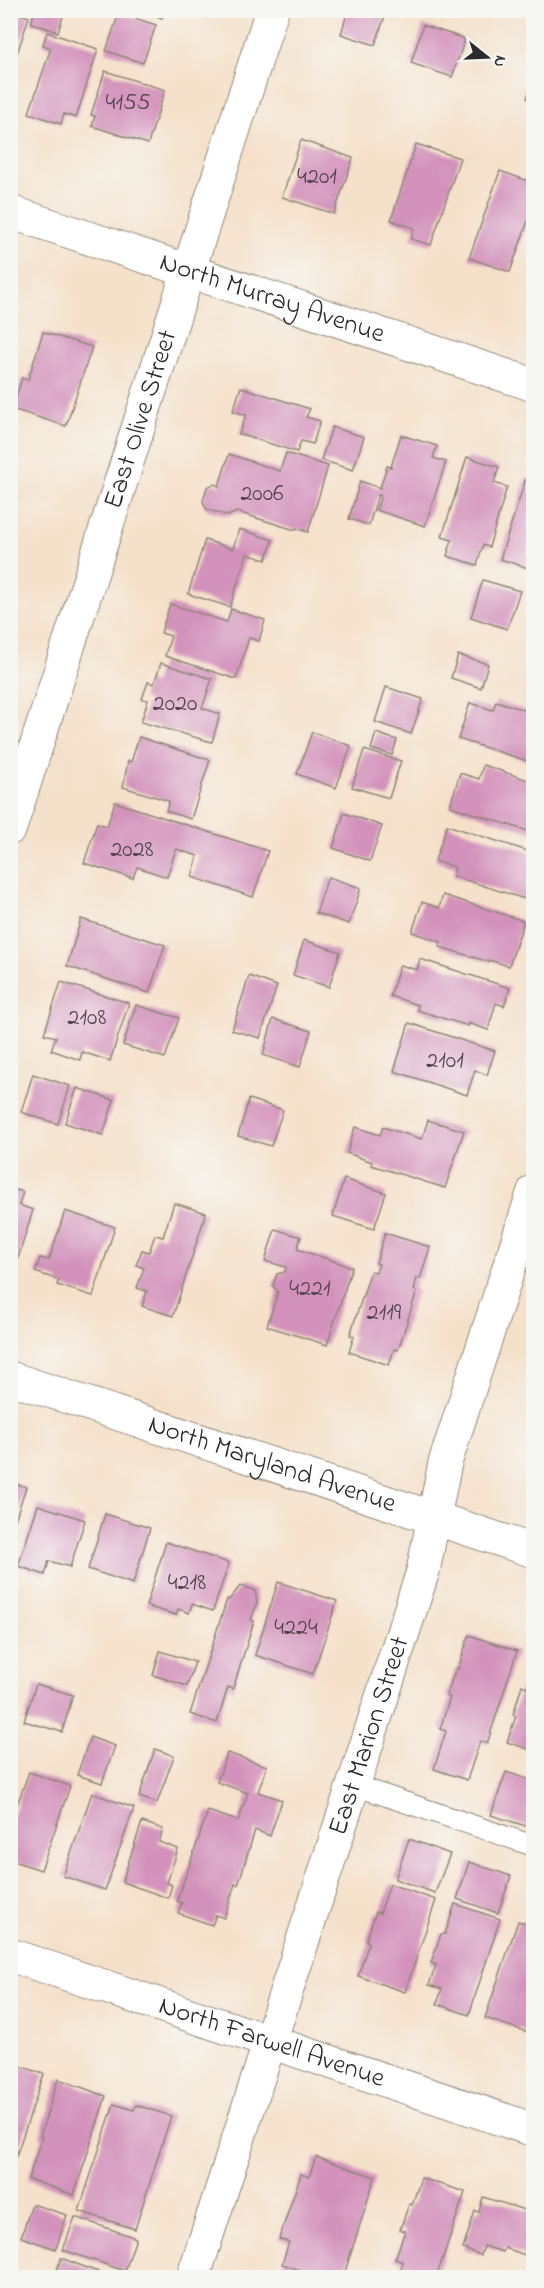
<svg xmlns="http://www.w3.org/2000/svg" width="544" height="2288" font-family="'Indie Flower',sans-serif">
	<rect width="100%" height="100%" fill="#f6f6f2"/>
	<filter id="ink" filterUnits="userSpaceOnUse"><feTurbulence type="fractalNoise" baseFrequency=".0167" numOctaves="2"/><feDisplacementMap in="SourceGraphic" scale="12" xChannelSelector="R" yChannelSelector="G"/><feConvolveMatrix kernelMatrix="1 2 1 2 8 2 1 2 1" color-interpolation-filters="sRGB"/></filter>
	<filter id="wash" filterUnits="userSpaceOnUse"><feTurbulence type="fractalNoise" baseFrequency=".008" numOctaves="4" result="noise"/><feDisplacementMap in="SourceGraphic" scale="24" xChannelSelector="R" yChannelSelector="G"/><feGaussianBlur stdDeviation="1.35" result="paint"/><feColorMatrix in="noise" values="0 0 0 0 0 0 0 0 0 0 0 0 0 0 0 0 0 1.4 0 .05"/><feComposite in="paint" operator="in"/></filter>
	<g filter="url(#wash)">
		<rect width="100%" height="100%" fill="#f5e1ca"/>
		<g id="blocks">
			<!-- building -->
			<g fill="#d392bb">
				<polygon points="10,10 17,10 17,13 29,17 11,72"/>
				<polygon points="35,10 65,10 58,32 31,23"/>
				<polygon points="141,10 164,10 162,18"/>
				<polygon points="348,10 387,10 375,45 341,34"/>
				<polygon points="439,10 471,10 467,20"/>
				<polygon points="119,13 156,25 143,63 106,51"/>
				<polygon points="423,25 465,39 452,77 411,63"/>
				<polygon points="47,32 98,49 76,118 64,114 61,124 29,113 51,48 43,45"/>
				<polygon points="105,71 165,90 148,144 92,126 95,116 91,115"/>
				<polygon points="534,77 534,101 527,98"/>
				<polygon points="301,140 353,158 334,214 282,197"/>
				<polygon points="416,144 460,158 431,245 411,239 414,228 391,220"/>
				<polygon points="500,171 534,183 534,204 510,272 469,258"/>
				<polygon points="43,332 92,347 66,426 12,409 22,378 28,380"/>
				<polygon points="241,387 310,409 306,417 320,421 313,444 301,441 297,452 239,434 246,415 233,411"/>
				<polygon points="332,427 364,437 353,470 321,460"/>
				<polygon points="401,435 437,446 433,458 446,462 425,526 376,510 381,496 378,495 369,525 349,519 360,481 380,488 387,466 391,467"/>
				<polygon points="286,453 328,466 308,532 296,528 295,530 237,512 228,516 206,509 203,501 207,487 214,484 219,486 229,454 280,471"/>
				<polygon points="467,457 499,467 494,483 507,487 489,547 483,545 477,565 447,556 452,540 442,537"/>
				<polygon points="526,478 534,480 534,570 500,559"/>
				<polygon points="239,529 273,540 266,560 247,554 230,607 188,594 205,540 233,549"/>
				<polygon points="483,580 520,591 507,629 471,617"/>
				<polygon points="170,604 227,622 231,609 265,620 259,641 249,638 236,679 165,656 171,636 161,633"/>
				<polygon points="458,655 488,664 481,688 451,678"/>
				<polygon points="161,663 212,679 202,708 220,714 212,742 141,722 148,700 142,699 148,682 154,684"/>
				<polygon points="534,666 534,695 525,692"/>
				<polygon points="386,687 423,699 411,734 375,722"/>
				<polygon points="496,701 534,713 534,763 458,739 470,703 493,710"/>
				<polygon points="312,732 351,746 336,788 297,774"/>
				<polygon points="376,733 397,740 392,755 371,749"/>
				<polygon points="139,737 210,760 191,819 166,811 169,801 123,787 128,761 131,762"/>
				<polygon points="364,750 401,761 389,798 352,787"/>
				<polygon points="483,765 534,782 534,833 450,806 460,773 479,779"/>
				<polygon points="115,802 268,851 253,897 192,877 198,856 176,849 167,877 137,867 133,878 84,863 97,823 107,826"/>
				<polygon points="344,813 382,826 370,861 333,848"/>
				<polygon points="447,825 534,853 534,902 453,876 455,867 435,861"/>
				<polygon points="328,877 361,888 349,924 316,913"/>
				<polygon points="443,895 524,921 509,966 489,960 489,962 440,947 441,942 412,932 422,902 439,908"/>
				<polygon points="81,919 165,945 149,993 67,966"/>
				<polygon points="304,940 340,952 329,987 293,975"/>
				<polygon points="420,959 510,988 504,1006 496,1003 488,1030 468,1023 468,1026 417,1010 418,1005 390,996 400,965 417,970"/>
				<polygon points="249,976 277,986 260,1038 232,1030"/>
				<polygon points="61,982 129,1003 110,1061 82,1052 80,1060 51,1050 56,1037 44,1034"/>
				<polygon points="136,1005 179,1018 165,1058 123,1045"/>
				<polygon points="273,1019 311,1031 300,1067 263,1055"/>
				<polygon points="409,1023 495,1051 487,1075 475,1070 467,1095 394,1071"/>
				<polygon points="33,1074 70,1086 58,1124 21,1112"/>
				<polygon points="77,1088 114,1100 103,1135 65,1123"/>
				<polygon points="249,1099 283,1110 271,1146 238,1136"/>
				<polygon points="428,1120 464,1131 445,1188 371,1165 372,1162 347,1153 355,1127 380,1135 383,1127 422,1139"/>
				<polygon points="344,1179 386,1193 374,1229 333,1216"/>
				<polygon points="10,1188 23,1192 19,1205 33,1210 15,1268 10,1266"/>
				<polygon points="174,1203 206,1213 173,1316 142,1306 147,1291 137,1288 144,1268 136,1265 142,1250 149,1252 155,1235 163,1237"/>
				<polygon points="65,1211 115,1227 93,1296 57,1285 59,1280 35,1272 40,1258 49,1260"/>
				<polygon points="275,1229 301,1237 297,1249 352,1267 327,1345 267,1326 278,1292 273,1286 277,1274 285,1272 286,1267 265,1261"/>
				<polygon points="385,1233 430,1247 420,1279 417,1278 414,1290 417,1291 398,1350 394,1349 389,1365 349,1352 354,1336 350,1335 371,1271 376,1272 379,1264 376,1263"/>
				<polygon points="10,1482 26,1487 11,1532 10,1532"/>
				<polygon points="38,1505 85,1520 70,1567 49,1561 45,1575 18,1566"/>
				<polygon points="105,1514 150,1528 133,1584 88,1569"/>
				<polygon points="166,1542 229,1563 213,1611 192,1604 189,1613 178,1609 176,1615 146,1606"/>
				<polygon points="278,1582 337,1601 313,1674 255,1655"/>
				<polygon points="240,1586 255,1590 257,1603 251,1620 254,1621 233,1689 228,1687 217,1723 190,1714 227,1599 229,1600"/>
				<polygon points="469,1635 517,1651 487,1744 480,1741 467,1780 434,1769 446,1731 440,1729 450,1697 446,1696 456,1668 458,1669"/>
				<polygon points="160,1651 195,1662 187,1686 153,1675"/>
				<polygon points="534,1668 534,1751 507,1742 516,1716 513,1715 522,1685 527,1687"/>
				<polygon points="36,1684 73,1695 62,1732 24,1721"/>
				<polygon points="90,1737 115,1746 102,1783 77,1775"/>
				<polygon points="155,1749 174,1756 157,1803 139,1797"/>
				<polygon points="227,1753 267,1766 258,1792 282,1800 270,1836 255,1830 238,1885 235,1884 224,1918 216,1915 212,1925 178,1913 182,1903 177,1901 208,1811 238,1821 248,1793 217,1782"/>
				<polygon points="29,1772 70,1786 41,1870 10,1860 10,1824"/>
				<polygon points="506,1772 534,1781 534,1812 529,1827 491,1815"/>
				<polygon points="92,1793 134,1808 105,1890 63,1876"/>
				<polygon points="142,1822 163,1829 159,1842 178,1849 167,1883 172,1885 168,1898 122,1882"/>
				<polygon points="409,1839 450,1854 435,1893 395,1879"/>
				<polygon points="469,1862 511,1876 498,1913 457,1899"/>
				<polygon points="390,1884 436,1900 405,1992 358,1976 369,1942 366,1941 376,1912 380,1913"/>
				<polygon points="455,1904 500,1919 469,2015 437,2004 442,1989 429,1985 436,1965 431,1963 441,1934 445,1934"/>
				<polygon points="518,1921 534,1926 533,2034 485,2018"/>
				<polygon points="14,2064 44,2074 11,2171 10,2073"/>
				<polygon points="58,2079 106,2096 74,2195 28,2179 42,2137 40,2136"/>
				<polygon points="114,2104 134,2110 136,2105 171,2116 135,2229 79,2211"/>
				<polygon points="316,2157 375,2177 343,2278 324,2278 282,2264 289,2242 279,2239 301,2174 309,2177"/>
				<polygon points="421,2178 465,2192 436,2278 398,2278 403,2262 395,2259 405,2231 400,2230 409,2204 412,2205"/>
				<polygon points="483,2197 534,2213 534,2238 528,2256 505,2248 503,2252 484,2246 481,2255 463,2249 475,2211 479,2212"/>
				<polygon points="32,2204 67,2215 56,2249 21,2237"/>
				<polygon points="75,2217 136,2238 125,2271 63,2250"/>
				<polygon points="61,2258 98,2272 96,2278 54,2278"/>
			</g>
		</g>
	</g>
	<g filter="url(#ink)">
		<use href="#blocks" fill-opacity="0" stroke="#90867a" stroke-width="1.5"/>
		<g fill="none" stroke-linecap="round" stroke-linejoin="round">
			<!-- lane casing -->
			<g stroke="#90867a" stroke-width="22">
				<polyline id="lane" points="354,1785 534,1846"/>
			</g>
			<!-- street casing -->
			<g stroke="#90867a" stroke-width="35">
				<g id="street">
					<path id="s1" d="M10 212 534 385"/>
					<path id="s2" d="M10 828 272 10"/>
					<path id="s3" d="M10 1378 534 1551"/>
					<path id="s4" d="M10 1955 534 2130"/>
					<path id="s5" d="M193 2278 423 1571 445 1463 534 1191"/>
				</g>
			</g>
			<!-- lane -->
			<use href="#lane" stroke="#fff" stroke-width="20"/>
			<!-- street -->
			<use href="#street" stroke="#fff" stroke-width="33"/>
		</g>
	</g>
	<g text-anchor="middle" dominant-baseline="central" stroke-width="5" stroke-linejoin="round" paint-order="stroke">
		<!-- number labels -->
		<g font-size="24" fill="#55454f">
			<text x="128" y="103">4155</text>
			<text x="317" y="177">4201</text>
			<text x="262" y="494">2006</text>
			<text x="175" y="704">2020</text>
			<text x="132" y="850">2028</text>
			<text x="87" y="1018">2108</text>
			<text x="445" y="1061">2101</text>
			<text x="310" y="1289">4221</text>
			<text x="384" y="1313">2119</text>
			<text x="187" y="1583">4218</text>
			<text x="296" y="1628">4224</text>
		</g>
		<!-- street labels -->
		<g font-size="27" fill="#2b2b2b" stroke="#f6f6f2">
			<text stroke="none"><textPath href="#s1" startOffset="276">North Murray Avenue</textPath></text>
			<text stroke="none"><textPath href="#s2" startOffset="429">East Olive Street</textPath></text>
			<text stroke="none"><textPath href="#s3" startOffset="276">North Maryland Avenue</textPath></text>
			<text stroke="none"><textPath href="#s5" startOffset="570">East Marion Street</textPath></text>
			<text stroke="none"><textPath href="#s4" startOffset="276">North Farwell Avenue</textPath></text>
		</g>
	</g>
	<!-- margin -->
	<rect width="544" height="2288" fill="none" stroke="#f6f6f2" stroke-width="36"/>
	<!-- north arrow -->
	<g transform="translate(487 57) rotate(108)" stroke="#f6f6f2" stroke-width="4.5" paint-order="stroke">
	<path d="M0-4.5L10 22L0 15L-10 22Z" fill="#2b2b2b"/>
	<text y="-9" font-size="16" font-weight="bold" text-anchor="middle" fill="#2b2b2b">N</text>
	</g>
</svg>
